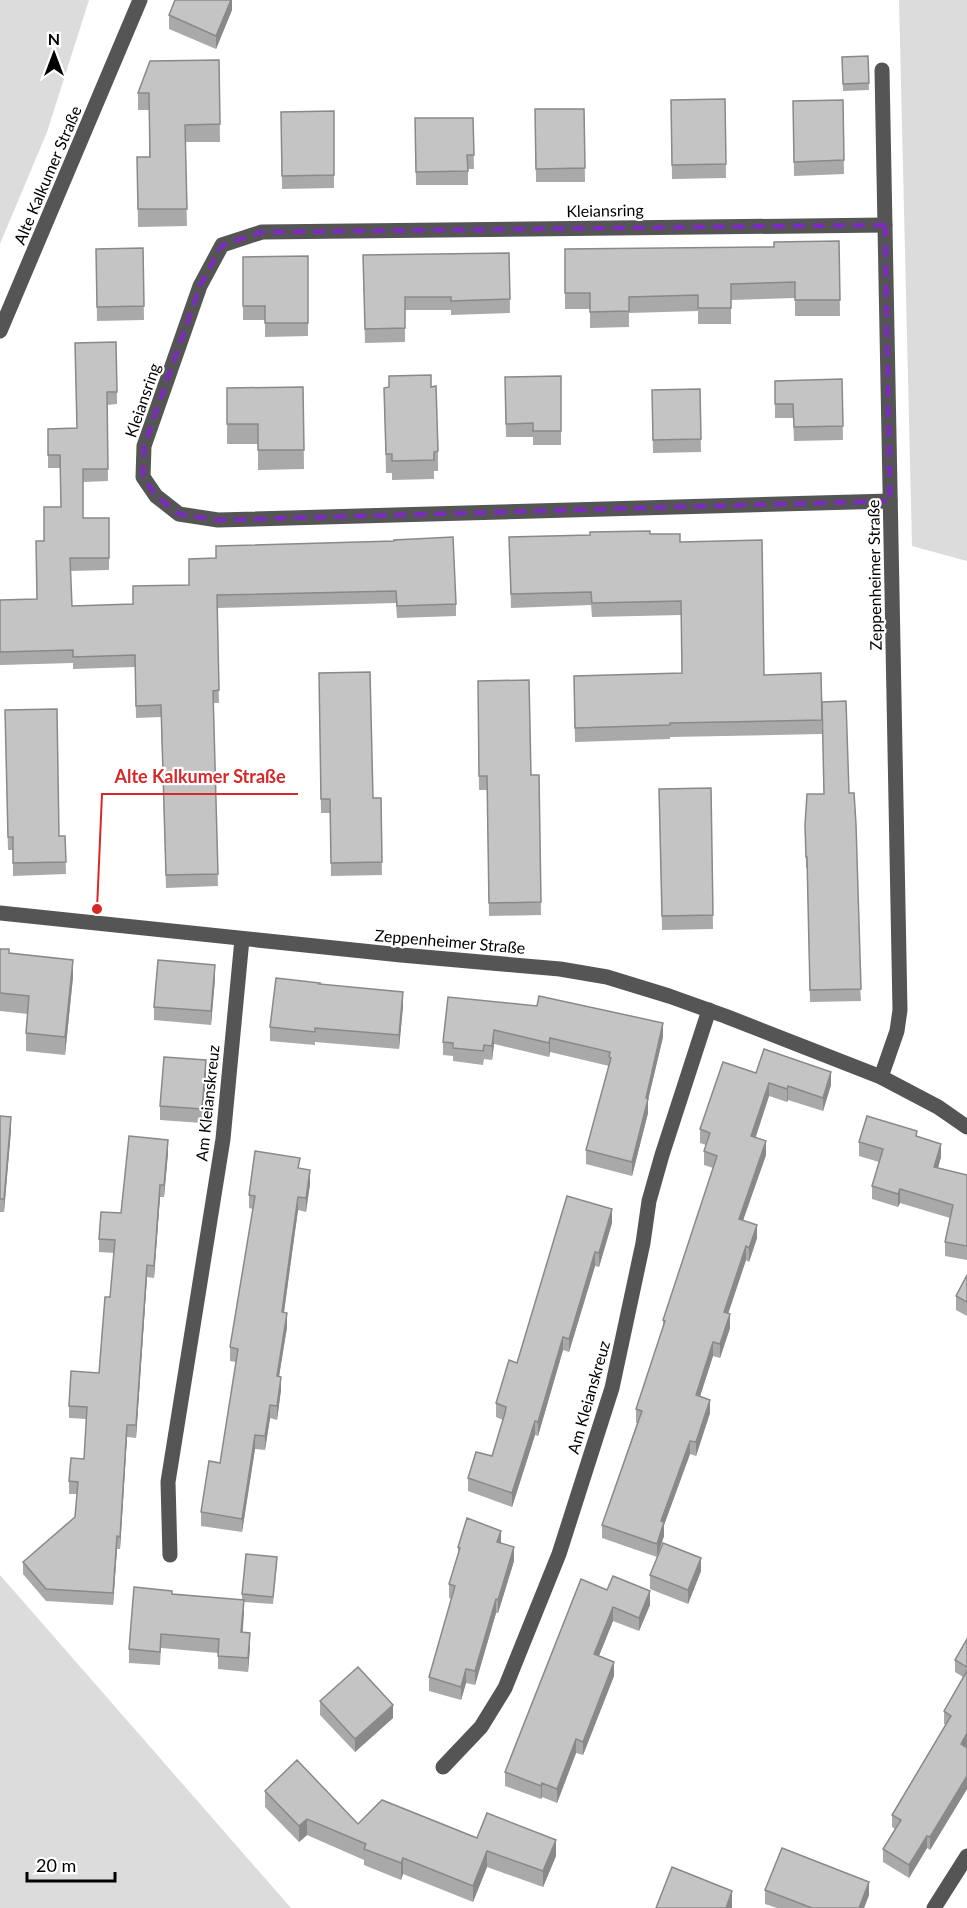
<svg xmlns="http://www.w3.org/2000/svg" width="967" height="1908" font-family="Lato,sans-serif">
	<rect width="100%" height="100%" fill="#fff"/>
	<!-- green -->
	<g fill="#dcdcdc">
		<polygon points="0,0 89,0 47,132 0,244"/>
		<polygon points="899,0 967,0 967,561 912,546"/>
		<polygon points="0,1575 291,1908 0,1908"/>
	</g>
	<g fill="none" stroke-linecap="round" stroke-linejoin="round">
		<!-- minor -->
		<g stroke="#555" stroke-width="15">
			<polyline points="885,225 262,232 222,245 200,286 144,446 143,477 156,496 179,514 218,520 890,501"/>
			<polyline points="0,331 140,0"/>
			<polyline points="0,913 401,955 560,969 607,977 669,996 725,1016 881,1077 938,1107 967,1127"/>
			<polyline points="881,1077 897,1031 900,1010 882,70"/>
			<polyline points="170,1555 168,1482 223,1139 242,939"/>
			<polyline points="443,1767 481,1727 505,1688 559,1554 612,1388 643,1243 649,1201 662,1155 709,1010"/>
			<polyline points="934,1908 967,1856"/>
		</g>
	</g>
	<!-- wall -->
	<g fill="#a9a9a9">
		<polygon points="232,0 232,10 216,49 169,29 169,15"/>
		<polygon points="868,56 869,90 843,91 842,57"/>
		<polygon points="219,60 220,142 185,142 187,226 138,227 137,157 149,157 149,110 138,110 138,93"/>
		<polygon points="725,99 726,178 672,179 671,100"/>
		<polygon points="843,100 844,174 794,176 793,101"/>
		<polygon points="535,109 584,109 585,182 536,182"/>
		<polygon points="334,111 334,188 282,189 281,112"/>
		<polygon points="415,118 473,118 474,169 468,169 468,185 416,185"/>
		<polygon points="839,241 840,316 795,316 795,298 731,300 731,324 698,324 698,311 629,313 629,327 590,328 590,309 565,309 565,249 774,247"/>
		<polygon points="143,248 144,320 97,321 96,249"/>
		<polygon points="509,253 510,313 451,315 451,310 405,310 405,342 365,343 363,255"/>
		<polygon points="308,256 308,336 265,337 265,320 243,320 243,257"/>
		<polygon points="75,356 117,392 117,404 107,405 108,481 83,482 83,518 109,518 109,570 70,571 72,606 133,604 189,585 216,558 216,546 456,604 456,616 397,618 396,603 217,608 219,703 213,703 218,886 166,888 161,717 136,718 135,667 73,669 73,663 0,665 0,600 37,599 44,541 61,507 60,468 48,468 48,429 77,428"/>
		<polygon points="561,376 561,445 533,445 533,437 506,437 505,377"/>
		<polygon points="842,379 843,440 794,441 793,418 775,418 775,381"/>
		<polygon points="303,387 304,469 258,470 258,444 227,444 227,388"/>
		<polygon points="431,387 438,451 438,471 434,471 434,479 392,480 392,473 386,473 384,388"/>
		<polygon points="700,389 701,452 653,453 652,390"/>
		<polygon points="650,534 680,542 764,675 821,673 822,734 670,737 670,739 575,742 574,690 682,673 681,615 592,617 591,605 511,608 509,537"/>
		<polygon points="319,673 373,798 381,798 382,875 331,876 330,813 321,813"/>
		<polygon points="478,681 531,775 539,775 541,915 489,916 487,790 479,790"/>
		<polygon points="5,710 59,836 65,836 66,874 13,876 13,850 8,850"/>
		<polygon points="711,788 713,929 662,930 659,789"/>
		<polygon points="849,793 861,1001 810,1002 807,868 806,868 805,825"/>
		<polygon points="0,949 9,953 73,977 65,1055 26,1051 26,1033 28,1014 0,1011"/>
		<polygon points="215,979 211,1025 154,1020 154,1007"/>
		<polygon points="320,984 403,1006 399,1049 315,1042 315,1045 270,1041 270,1027"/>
		<polygon points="448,997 663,1037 648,1100 648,1113 632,1176 586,1164 586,1150 609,1066 550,1052 549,1057 494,1044 492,1060 484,1059 483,1065 453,1061 453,1056 443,1055 443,1042"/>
		<polygon points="756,1073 831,1085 823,1111 788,1100 787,1102 769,1096 756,1137 766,1155 743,1220 757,1238 749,1262 746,1260 728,1314 730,1328 720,1358 713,1356 700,1396 710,1413 696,1456 690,1454 664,1525 664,1536 657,1557 602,1538 602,1525 637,1423 636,1423 636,1409 663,1327 663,1320 713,1168 704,1165 704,1151 706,1145 700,1143 700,1129"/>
		<polygon points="206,1074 202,1123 160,1120 160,1106"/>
		<polygon points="0,1116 11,1130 4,1212 0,1212"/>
		<polygon points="917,1136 941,1157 938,1168 967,1175 967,1260 945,1256 945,1242 950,1218 900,1203 898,1207 872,1199 872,1186 879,1162 859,1156 859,1142"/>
		<polygon points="168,1153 164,1197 160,1197 154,1278 147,1277 136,1438 127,1437 120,1549 117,1549 113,1605 46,1601 23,1574 23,1562 75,1517 77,1494 69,1494 69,1481 84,1459 87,1419 69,1418 69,1406 99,1373 110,1297 114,1253 99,1252 99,1239 121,1213"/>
		<polygon points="300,1169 310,1184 306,1212 298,1210 291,1260 284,1313 287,1327 279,1376 281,1390 277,1420 270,1418 265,1450 255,1449 242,1532 201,1526 201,1512 220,1463 236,1362 230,1361 230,1347 253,1209 249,1208 249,1195"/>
		<polygon points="612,1223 599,1267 595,1266 569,1352 563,1350 538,1436 535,1435 512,1507 468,1491 468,1478 492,1456 503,1420 496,1417 496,1403 517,1363"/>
		<polygon points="967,1275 967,1316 956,1310 956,1296"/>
		<polygon points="501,1543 514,1561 498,1613 496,1613 475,1685 466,1683 461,1700 429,1691 429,1677 452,1599 449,1598 449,1584 458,1556 458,1547"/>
		<polygon points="277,1564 273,1604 244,1602 243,1633 250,1647 248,1672 218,1669 218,1653 161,1648 160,1665 129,1663 129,1649 172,1594 242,1600 242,1594"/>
		<polygon points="701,1571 688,1604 650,1589 650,1575"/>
		<polygon points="607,1590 650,1605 639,1631 613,1621 599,1656 614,1676 583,1755 576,1753 557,1803 542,1797 541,1799 505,1786 505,1772"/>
		<polygon points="967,1639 967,1746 966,1747 967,1748 967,1789 930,1850 927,1848 909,1878 883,1862 883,1849 895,1829 892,1827 892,1815 946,1725 944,1724 944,1711 963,1677 955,1672 955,1660"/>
		<polygon points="320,1701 393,1718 355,1752 320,1715"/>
		<polygon points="265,1791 358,1824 477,1838 556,1856 543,1887 487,1867 473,1902 403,1874 401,1880 364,1865 364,1860 307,1835 299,1842 265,1807"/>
		<polygon points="765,1890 869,1895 864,1908 777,1908 765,1904"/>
	</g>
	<!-- shaded-wall -->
	<g fill="#898989">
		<polygon points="231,0 232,0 232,10 216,49 216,36"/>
		<polygon points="73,960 73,977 65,1055 65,1037"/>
		<polygon points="215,965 215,979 211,1025 211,1011"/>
		<polygon points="403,992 403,1006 399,1049 399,1035"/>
		<polygon points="663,1023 663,1037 648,1100 648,1113 632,1176 632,1162"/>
		<polygon points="494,1030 494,1044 492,1060 492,1046"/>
		<polygon points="550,1038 550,1052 549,1057 549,1043"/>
		<polygon points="206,1060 206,1074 202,1123 202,1109"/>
		<polygon points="831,1072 831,1085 823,1111 823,1098"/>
		<polygon points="769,1083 769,1096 751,1150 751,1136"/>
		<polygon points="788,1086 788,1100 787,1102 787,1089"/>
		<polygon points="11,1117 11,1130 4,1212 4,1199"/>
		<polygon points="168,1140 168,1153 164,1197 164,1185"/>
		<polygon points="766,1141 766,1155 739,1232 739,1219"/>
		<polygon points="941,1144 941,1157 934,1181 934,1167"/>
		<polygon points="310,1170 310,1184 306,1212 306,1198"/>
		<polygon points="160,1185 160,1197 154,1278 154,1266"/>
		<polygon points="900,1189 900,1203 898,1207 898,1194"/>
		<polygon points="298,1197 298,1210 282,1326 282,1312"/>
		<polygon points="612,1209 612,1223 599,1267 599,1253"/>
		<polygon points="757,1225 757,1238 749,1262 749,1248"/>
		<polygon points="746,1246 746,1260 724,1326 724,1312"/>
		<polygon points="595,1252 595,1266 569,1352 569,1339"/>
		<polygon points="147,1265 147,1277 136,1438 136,1425"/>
		<polygon points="287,1313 287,1327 277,1389 277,1376"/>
		<polygon points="730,1314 730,1328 720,1358 720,1344"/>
		<polygon points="563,1337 563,1350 538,1436 538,1422"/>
		<polygon points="713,1342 713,1356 696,1409 696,1395"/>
		<polygon points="281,1377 281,1390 277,1420 277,1406"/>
		<polygon points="710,1400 710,1413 696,1456 696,1442"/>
		<polygon points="270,1405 270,1418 265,1450 265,1436"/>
		<polygon points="535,1421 535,1435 512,1507 512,1493"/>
		<polygon points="127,1425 127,1437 120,1549 120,1537"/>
		<polygon points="255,1435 255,1449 242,1532 242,1519"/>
		<polygon points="690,1441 690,1454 664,1525 664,1536 657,1557 657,1544 661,1521"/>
		<polygon points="501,1531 501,1545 497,1542"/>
		<polygon points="117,1536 117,1549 113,1605 113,1593"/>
		<polygon points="514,1547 514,1561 498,1613 498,1600"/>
		<polygon points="701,1558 701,1571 688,1604 688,1590"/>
		<polygon points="650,1591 650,1605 639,1631 639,1618"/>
		<polygon points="496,1599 496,1613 475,1685 475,1671"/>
		<polygon points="244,1600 244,1613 241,1646 241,1632"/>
		<polygon points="613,1607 613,1621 594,1668 594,1654"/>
		<polygon points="250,1633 250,1647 248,1672 248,1658"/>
		<polygon points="614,1662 614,1676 583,1755 583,1742"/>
		<polygon points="466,1669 466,1683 461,1700 461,1687"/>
		<polygon points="393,1705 393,1718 355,1752 355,1739"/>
		<polygon points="967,1733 967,1746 961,1756 961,1744"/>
		<polygon points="576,1739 576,1753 557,1803 557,1789"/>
		<polygon points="967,1776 967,1789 930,1850 930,1837"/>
		<polygon points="542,1783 542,1797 541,1799 541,1786"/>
		<polygon points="307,1819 307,1835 299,1842 299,1826"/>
		<polygon points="927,1836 927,1848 909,1878 909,1865"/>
		<polygon points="556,1840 556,1856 543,1887 543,1871"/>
		<polygon points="487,1851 487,1867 473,1902 473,1886"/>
		<polygon points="403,1858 403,1874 401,1880 401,1863"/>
		<polygon points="869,1882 869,1895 864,1908 859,1908"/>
		<polygon points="732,1891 732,1908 726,1908"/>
	</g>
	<!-- building -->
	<g fill="#c4c4c4" stroke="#898989" stroke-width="1.5">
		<polygon points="175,0 231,0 216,36 169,15"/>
		<polygon points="868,56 869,83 843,84 842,57"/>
		<polygon points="219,60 220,124 185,125 187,209 138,209 137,157 150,157 149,93 138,93 150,61"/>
		<polygon points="725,99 726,164 672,165 671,100"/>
		<polygon points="843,100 844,160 794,162 793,101"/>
		<polygon points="535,109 584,109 585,168 536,169"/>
		<polygon points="334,111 334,175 282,176 281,112"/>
		<polygon points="415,118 473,118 474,155 467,155 468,171 416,172"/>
		<polygon points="839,241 840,300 795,300 795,282 731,284 731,308 698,308 698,295 629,297 629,311 590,312 590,293 565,293 565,249 774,247 774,242"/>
		<polygon points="143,248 144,306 97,307 96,249"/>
		<polygon points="509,253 510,299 451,301 451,297 405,297 405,328 365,329 363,255"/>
		<polygon points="308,256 308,323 265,323 265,306 243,306 243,257"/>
		<polygon points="116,342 117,392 107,392 108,469 83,469 83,518 109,518 109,558 70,558 72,606 133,604 133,586 189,585 189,559 216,558 216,546 394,541 394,540 453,537 456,604 397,606 396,591 217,595 219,690 213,691 218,874 166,875 161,705 136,706 135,655 73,657 73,650 0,652 0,600 37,599 36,541 44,541 44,507 61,507 60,455 48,455 48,429 77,428 75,343"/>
		<polygon points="431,375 431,387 436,386 438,451 434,452 434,460 392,461 392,454 386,454 384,388 389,387 389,376"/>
		<polygon points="561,376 561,431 533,431 533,423 506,424 505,377"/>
		<polygon points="842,379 843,426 794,427 793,404 775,404 775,381"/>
		<polygon points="303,387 304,450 258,450 258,424 227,424 227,388"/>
		<polygon points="700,389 701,439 653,440 652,390"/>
		<polygon points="650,531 650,534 680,534 680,542 762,540 764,675 821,673 822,720 670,723 670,725 575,728 574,676 682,673 681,601 592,603 591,592 511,594 509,537 590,535 590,532"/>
		<polygon points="370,672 373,798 381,798 382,862 331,863 330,799 321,799 319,673"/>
		<polygon points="529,680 531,775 539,775 541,902 489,903 487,776 479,776 478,681"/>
		<polygon points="846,701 849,793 854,793 856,824 861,989 810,990 807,857 806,857 805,825 807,794 824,794 822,702"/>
		<polygon points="57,709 59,836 65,836 66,862 13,863 13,837 8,837 5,710"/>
		<polygon points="711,788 713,915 662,916 659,789"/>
		<polygon points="0,949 9,949 9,953 73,960 65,1037 26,1033 29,996 0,993"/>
		<polygon points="158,960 215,965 211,1011 154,1007"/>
		<polygon points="276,978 320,983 319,984 403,992 399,1035 315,1028 315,1032 270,1027"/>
		<polygon points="539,996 663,1023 646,1098 648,1099 632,1162 586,1150 611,1058 609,1057 610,1052 550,1038 549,1043 494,1030 492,1046 484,1045 483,1051 453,1048 453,1043 443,1042 448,997 537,1006"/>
		<polygon points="764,1049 831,1072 823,1098 788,1086 787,1089 769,1083 751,1136 766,1141 739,1219 757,1225 749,1248 746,1246 724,1312 730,1314 720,1344 713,1342 696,1395 710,1400 696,1442 690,1441 661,1521 664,1522 657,1544 602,1525 642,1411 636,1409 665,1321 663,1320 717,1156 704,1151 710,1133 700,1129 723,1062 756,1073"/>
		<polygon points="164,1057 206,1060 202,1109 160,1106"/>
		<polygon points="0,1116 11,1117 4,1199 0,1199"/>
		<polygon points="867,1116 917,1131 916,1136 941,1144 934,1167 967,1175 967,1246 945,1242 953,1205 900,1189 898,1194 872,1186 883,1149 859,1142"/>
		<polygon points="129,1136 168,1140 164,1185 160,1185 154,1266 147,1265 136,1425 127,1425 120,1537 117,1536 113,1593 46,1589 23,1562 75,1517 78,1482 69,1481 71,1458 84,1459 87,1407 69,1406 71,1371 99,1373 105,1297 110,1297 115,1240 99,1239 101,1212 121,1213"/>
		<polygon points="255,1151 300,1158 298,1168 310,1170 306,1198 298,1197 291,1246 282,1312 287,1313 277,1376 281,1377 277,1406 270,1405 265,1436 255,1435 242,1519 201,1512 209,1461 220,1463 238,1349 230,1347 255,1196 249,1195"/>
		<polygon points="567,1196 612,1209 599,1253 595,1252 569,1339 563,1337 538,1422 535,1421 512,1493 468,1478 476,1452 492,1456 505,1413 506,1407 496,1403 509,1360 517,1363"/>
		<polygon points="967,1275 967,1302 956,1296"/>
		<polygon points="467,1518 501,1531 497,1542 514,1547 498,1600 496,1599 475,1671 466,1669 461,1687 429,1677 455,1586 449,1584 460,1548 458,1547"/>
		<polygon points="663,1543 701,1558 688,1590 650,1575"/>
		<polygon points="246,1554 277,1557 273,1597 242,1594"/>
		<polygon points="613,1576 650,1591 639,1618 613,1607 594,1654 614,1662 583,1742 576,1739 557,1789 542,1783 541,1786 505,1772 581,1579 607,1590"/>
		<polygon points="134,1587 172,1591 172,1594 244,1600 241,1632 250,1633 248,1658 218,1656 219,1639 161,1634 160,1652 129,1649"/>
		<polygon points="967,1639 967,1667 955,1660"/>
		<polygon points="358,1667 393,1705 355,1739 320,1701"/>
		<polygon points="967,1671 967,1733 961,1744 967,1748 967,1776 930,1837 927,1836 909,1865 883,1849 901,1820 892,1815 951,1716 944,1711"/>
		<polygon points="297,1760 358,1824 382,1800 477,1838 487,1813 556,1840 543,1871 487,1851 473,1886 403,1858 401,1863 364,1849 366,1844 307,1819 299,1826 265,1791"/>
		<polygon points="782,1848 869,1882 859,1908 812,1908 765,1890"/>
		<polygon points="672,1867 732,1891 726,1908 656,1908"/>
	</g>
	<!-- marked area -->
	<path fill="none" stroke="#7b2cbf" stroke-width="4.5" stroke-dasharray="12 8" stroke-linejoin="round" d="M885 225 890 501 218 520 179 514 156 496 143 477 144 446 200 286 222 245 262 232Z"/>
	<g text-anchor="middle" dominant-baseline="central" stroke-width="4.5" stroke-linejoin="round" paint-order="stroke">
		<!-- street labels -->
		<g font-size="16" fill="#000" stroke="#fff">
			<text transform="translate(47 175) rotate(-67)">Alte Kalkumer Straße</text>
			<text transform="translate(605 210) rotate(-1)">Kleiansring</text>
			<text transform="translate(142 400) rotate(-71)">Kleiansring</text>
			<text transform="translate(874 575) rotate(-91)">Zeppenheimer Straße</text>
			<text transform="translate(450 941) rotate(5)">Zeppenheimer Straße</text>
			<text transform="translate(207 1103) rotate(-84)">Am Kleianskreuz</text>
			<text transform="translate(588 1397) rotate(-74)">Am Kleianskreuz</text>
		</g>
	</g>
	<!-- callouts -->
	<path fill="none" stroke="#d62828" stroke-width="2" d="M97 909L102 794H298"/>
	<circle fill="#d62828" stroke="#fff" stroke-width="2" cx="97" cy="909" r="6"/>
	<g font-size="18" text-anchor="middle" font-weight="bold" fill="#d62828" stroke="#fff" stroke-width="4.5" stroke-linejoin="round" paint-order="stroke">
		<text x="200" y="783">Alte Kalkumer Straße</text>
	</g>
	<!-- north arrow -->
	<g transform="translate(54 54)" stroke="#ffffff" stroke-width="4.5" paint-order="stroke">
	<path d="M0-4.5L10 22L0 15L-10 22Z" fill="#000000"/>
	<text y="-9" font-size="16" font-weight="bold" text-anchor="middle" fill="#000000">N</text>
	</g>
	<!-- scale -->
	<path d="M27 1872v9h88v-9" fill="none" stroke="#000000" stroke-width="3"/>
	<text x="36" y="1872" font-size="18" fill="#000000" stroke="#ffffff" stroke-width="4.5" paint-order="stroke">20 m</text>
</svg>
